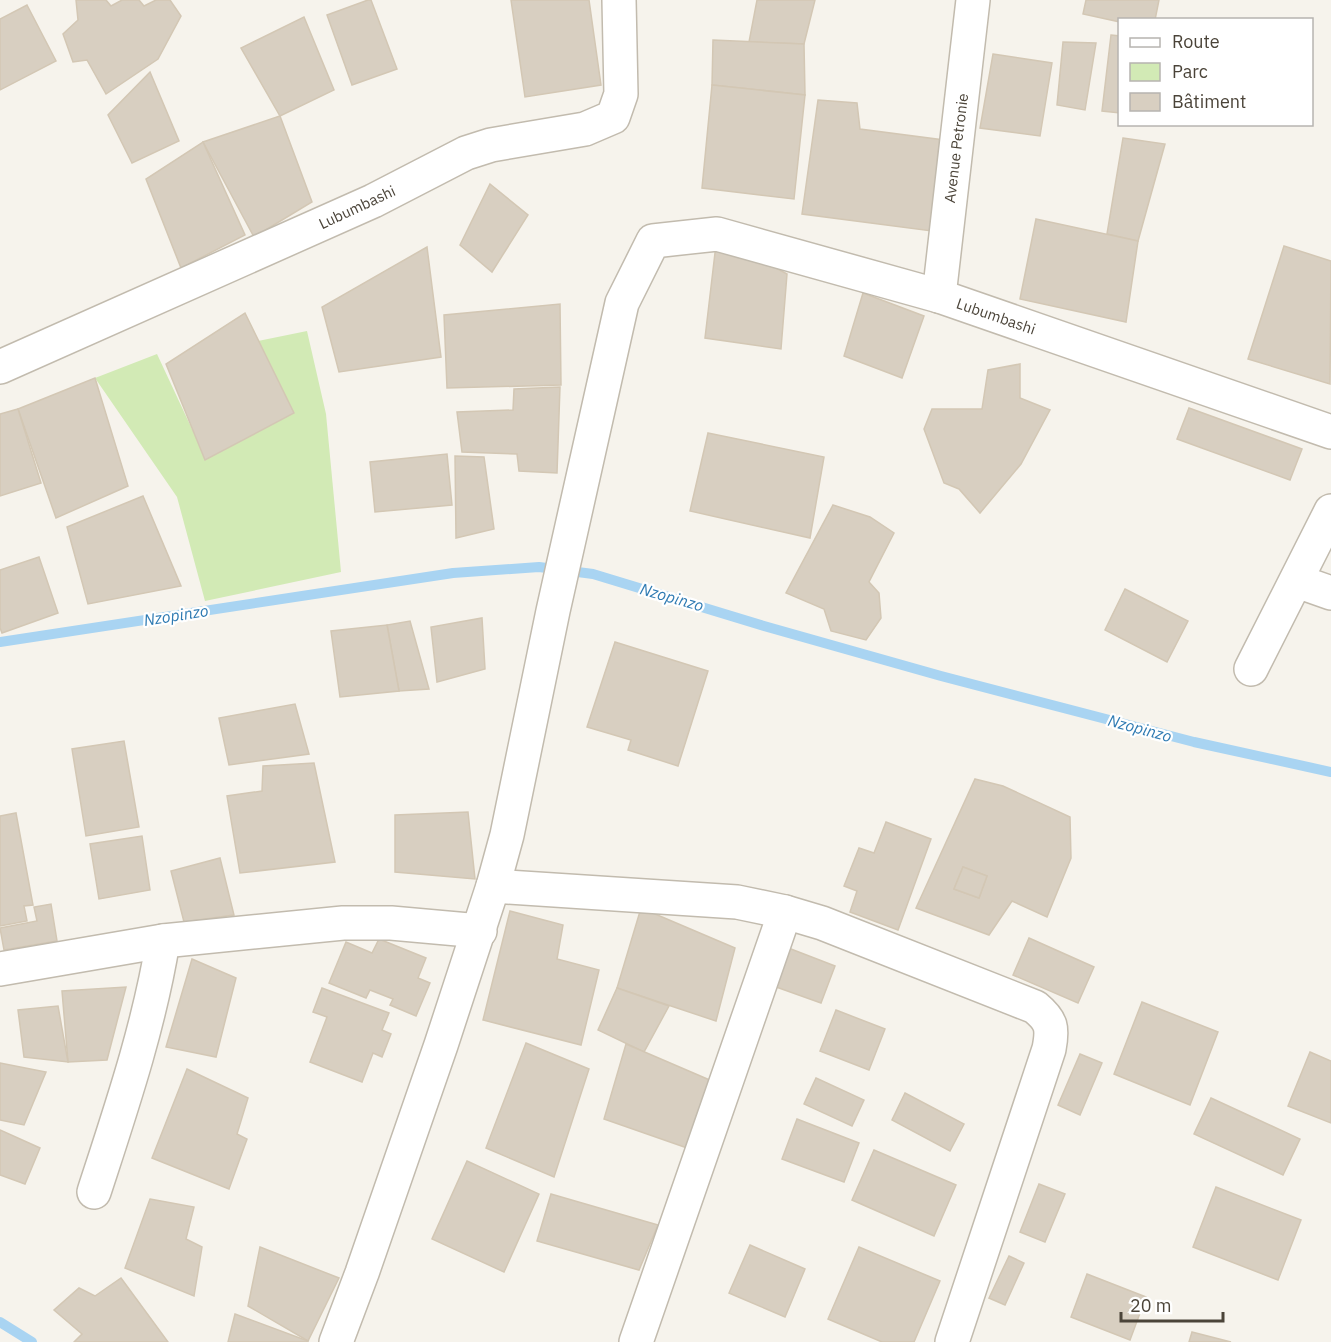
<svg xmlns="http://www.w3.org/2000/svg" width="1331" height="1342" font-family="'IBM Plex Sans',sans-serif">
	<rect width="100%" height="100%" fill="#f6f3ec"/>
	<!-- green -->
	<polygon fill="#d2eab5" points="307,331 326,414 341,572 205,601 177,497 95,378 157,354 206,459 294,413 258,341"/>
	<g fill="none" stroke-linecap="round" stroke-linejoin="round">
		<!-- stream -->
		<g stroke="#a9d4f2" stroke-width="10">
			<polyline points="0,642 453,573 539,567 593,574 764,626 941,676 1194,742 1331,772"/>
			<polyline points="0,1322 32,1342"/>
		</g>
	</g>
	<!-- building -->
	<g fill="#d8cfc1" stroke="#d3c7b4" stroke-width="1.5" fill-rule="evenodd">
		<polygon points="76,0 106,0 111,6 122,0 139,0 144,6 156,0 170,0 181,16 158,59 106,94 87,60 73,62 63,34 78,20"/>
		<polygon points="368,0 371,0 397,69 352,85 327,15"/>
		<polygon points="511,0 589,0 601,85 525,97"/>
		<polygon points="757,0 815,0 804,44 749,42"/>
		<polygon points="1086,0 1159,0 1155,20 1120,20 1120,22 1083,14"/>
		<polygon points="27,5 56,61 0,90 0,19"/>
		<polygon points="304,17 334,90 280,116 241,48"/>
		<polygon points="1111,35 1120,36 1120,113 1102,111"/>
		<polygon points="713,40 804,44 805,95 712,85"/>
		<polygon points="1063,42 1096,43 1085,110 1057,105"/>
		<polygon points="993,54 1052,63 1040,136 980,128"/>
		<polygon points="150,72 179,141 132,163 108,115"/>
		<polygon points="712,85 805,95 794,199 702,188"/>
		<polygon points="818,100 857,103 860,129 944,140 932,231 802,214"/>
		<polygon points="280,116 312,202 254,237 203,142"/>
		<polygon points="1123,138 1165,144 1138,241 1107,234"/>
		<polygon points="203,142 245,235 181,268 146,179"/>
		<polygon points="490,184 528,215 492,272 460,245"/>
		<polygon points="1036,219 1138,241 1126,322 1020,299"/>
		<polygon points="717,236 787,274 781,349 705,338"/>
		<polygon points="1284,246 1331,261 1330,384 1248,359"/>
		<polygon points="427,247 441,357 339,372 322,307"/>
		<polygon points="863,293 924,316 902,378 844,356"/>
		<polygon points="560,304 561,385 447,388 444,315"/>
		<polygon points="245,313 294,413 205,460 166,364"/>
		<polygon points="1020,364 1020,398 1050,410 1021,464 980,513 959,489 944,483 924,429 932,409 982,409 988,370"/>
		<polygon points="95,378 128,486 56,518 18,409"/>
		<polygon points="560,387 557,473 519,471 517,454 462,452 457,412 513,410 514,389"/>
		<polygon points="1189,408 1302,449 1290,480 1177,439"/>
		<polygon points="18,409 41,483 0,496 0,414"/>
		<polygon points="708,433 824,457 810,538 690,511"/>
		<polygon points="447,454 452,505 375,512 370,462"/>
		<polygon points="455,456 484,457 494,529 456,538"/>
		<polygon points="143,496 181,586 88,604 67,527"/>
		<polygon points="833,505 870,517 894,533 869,582 879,593 881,618 866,640 831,631 824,609 786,593"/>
		<polygon points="39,557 58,613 2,633 0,628 0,570"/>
		<polygon points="1125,589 1188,621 1167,662 1105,630"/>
		<polygon points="482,618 485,669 437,682 431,627"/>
		<polygon points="410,621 429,689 399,691 387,625"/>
		<polygon points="387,625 399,691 340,697 331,631"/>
		<polygon points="615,642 708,671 678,766 628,750 631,740 587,727"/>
		<polygon points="295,704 309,754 229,765 219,718"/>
		<polygon points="124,741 139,827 86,836 72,749"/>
		<polygon points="314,763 335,862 240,873 227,796 262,791 263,766"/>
		<path d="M975 779 1003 786 1070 817 1071 858 1047 917 1012 901 989 935 916 908ZM963 867 987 876 979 898 954 889Z"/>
		<polygon points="468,812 475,879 395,872 395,815"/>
		<polygon points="16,813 33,905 24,906 27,921 0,926 0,816"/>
		<polygon points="886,822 931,839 898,930 850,912 857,891 844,886 859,848 874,853"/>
		<polygon points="142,836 150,890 99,899 90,844"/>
		<polygon points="220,858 234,915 184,922 171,871"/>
		<polygon points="963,867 987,876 979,898 954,889"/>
		<polygon points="51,904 57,941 4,950 0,928 37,921 34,907"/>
		<polygon points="641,908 735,948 716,1021 617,988"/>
		<polygon points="510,911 563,925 557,959 599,970 581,1045 483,1020"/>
		<polygon points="1029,938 1094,967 1078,1003 1013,975"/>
		<polygon points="379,939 426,958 418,978 430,983 416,1016 390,1005 393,999 370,990 366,998 329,983 346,942 372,953"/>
		<polygon points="778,944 835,966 821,1003 765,983"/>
		<polygon points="192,959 236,978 216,1057 166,1047"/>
		<polygon points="126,987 107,1060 68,1062 62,991"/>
		<polygon points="322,988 389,1013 382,1030 391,1034 382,1057 373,1053 362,1082 310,1062 327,1017 313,1012"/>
		<polygon points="617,988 669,1006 644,1052 598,1030"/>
		<polygon points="1142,1002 1218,1032 1190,1105 1114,1074"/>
		<polygon points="58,1006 68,1062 24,1057 18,1010"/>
		<polygon points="836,1010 885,1029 869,1070 820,1051"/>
		<polygon points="526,1043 589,1069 554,1177 486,1148"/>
		<polygon points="626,1044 712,1081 690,1149 604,1119"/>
		<polygon points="1310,1052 1331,1061 1331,1123 1288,1106"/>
		<polygon points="1080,1054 1102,1063 1080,1115 1058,1105"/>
		<polygon points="0,1063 46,1072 24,1125 0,1120"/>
		<polygon points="187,1069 248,1098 237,1134 247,1139 229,1189 152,1158"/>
		<polygon points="816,1078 864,1100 852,1126 804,1104"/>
		<polygon points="905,1093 964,1124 950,1151 892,1120"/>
		<polygon points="1211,1098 1300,1139 1283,1175 1194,1134"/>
		<polygon points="797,1119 859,1143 844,1182 782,1159"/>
		<polygon points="0,1130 40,1148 25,1184 0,1175"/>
		<polygon points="874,1150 956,1185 934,1236 852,1200"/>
		<polygon points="467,1161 539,1194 504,1272 432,1239"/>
		<polygon points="1039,1184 1065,1194 1045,1242 1020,1232"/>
		<polygon points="1216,1187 1301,1220 1278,1280 1193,1247"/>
		<polygon points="551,1194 658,1225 639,1270 537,1241"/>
		<polygon points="150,1199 194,1207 186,1239 202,1247 194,1296 125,1268"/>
		<polygon points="750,1245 805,1269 785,1317 729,1293"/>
		<polygon points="260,1247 339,1278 308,1341 248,1306"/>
		<polygon points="859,1247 940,1281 914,1342 882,1342 828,1319"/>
		<polygon points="1009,1256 1024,1263 1005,1305 989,1298"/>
		<polygon points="1087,1274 1146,1297 1130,1340 1071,1317"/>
		<polygon points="121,1278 168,1342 74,1342 82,1334 54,1310 79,1288 95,1296"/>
		<polygon points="235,1314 308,1341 307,1342 228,1342"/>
		<polygon points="1192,1332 1231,1342 1189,1342"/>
	</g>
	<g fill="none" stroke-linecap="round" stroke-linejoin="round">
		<!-- minor casing -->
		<g stroke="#c2bbae" stroke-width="36">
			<g id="minor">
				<polyline points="939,296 973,0"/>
				<polyline points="0,367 373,201 466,153 491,145 585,129 613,117 621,94 619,0"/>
				<polyline points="1297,581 1331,593"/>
				<polyline points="1251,669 1331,511"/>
				<path d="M493 886 737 902 785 912 822 923 1035 1007C1052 1021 1053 1028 1049 1049L952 1342"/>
				<polyline points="0,969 163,941 343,923 391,923 480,931"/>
				<path d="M94 1192C121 1109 149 1027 163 941"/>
				<polyline points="336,1342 362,1273 441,1045 493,886 507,835 553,611 622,303 653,241 717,234 939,296 1331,432"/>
				<polyline points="636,1342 785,912"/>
			</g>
		</g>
		<!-- minor -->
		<use href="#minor" stroke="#fff" stroke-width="33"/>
	</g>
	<g text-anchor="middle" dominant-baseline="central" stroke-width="4.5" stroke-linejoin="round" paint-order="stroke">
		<!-- street labels -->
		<g font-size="15" fill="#4b4439" stroke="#fff">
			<text transform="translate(956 148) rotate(-83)">Avenue Petronie</text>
			<text transform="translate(357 207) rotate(-25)">Lubumbashi</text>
			<text transform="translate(996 316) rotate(19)">Lubumbashi</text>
		</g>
		<!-- water labels -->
		<g font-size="16" font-style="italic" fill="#2e7ab2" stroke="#fff">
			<text transform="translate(672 597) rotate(16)">Nzopinzo</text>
			<text transform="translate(176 615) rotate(-9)">Nzopinzo</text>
			<text transform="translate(1140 728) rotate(15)">Nzopinzo</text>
		</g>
	</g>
	<!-- legend -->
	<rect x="1118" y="18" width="195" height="108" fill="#ffffff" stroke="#b7b4b0" stroke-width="1.5"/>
	<rect x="1130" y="38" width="30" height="9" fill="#ffffff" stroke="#b7b4b0" stroke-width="1.5"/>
	<text x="1172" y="48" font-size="18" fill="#4b4439">Route</text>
	<rect x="1130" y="63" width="30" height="18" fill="#d2eab5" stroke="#b7b4b0" stroke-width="1.5"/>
	<text x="1172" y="78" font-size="18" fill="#4b4439">Parc</text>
	<rect x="1130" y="93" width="30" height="18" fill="#d8cfc1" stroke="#b7b4b0" stroke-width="1.5"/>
	<text x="1172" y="108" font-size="18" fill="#4b4439">Bâtiment</text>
	<!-- scale -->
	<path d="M1121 1312v9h102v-9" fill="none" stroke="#4b4439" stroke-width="3"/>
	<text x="1130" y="1312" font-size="18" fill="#4b4439" stroke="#ffffff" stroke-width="4.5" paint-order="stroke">20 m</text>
</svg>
